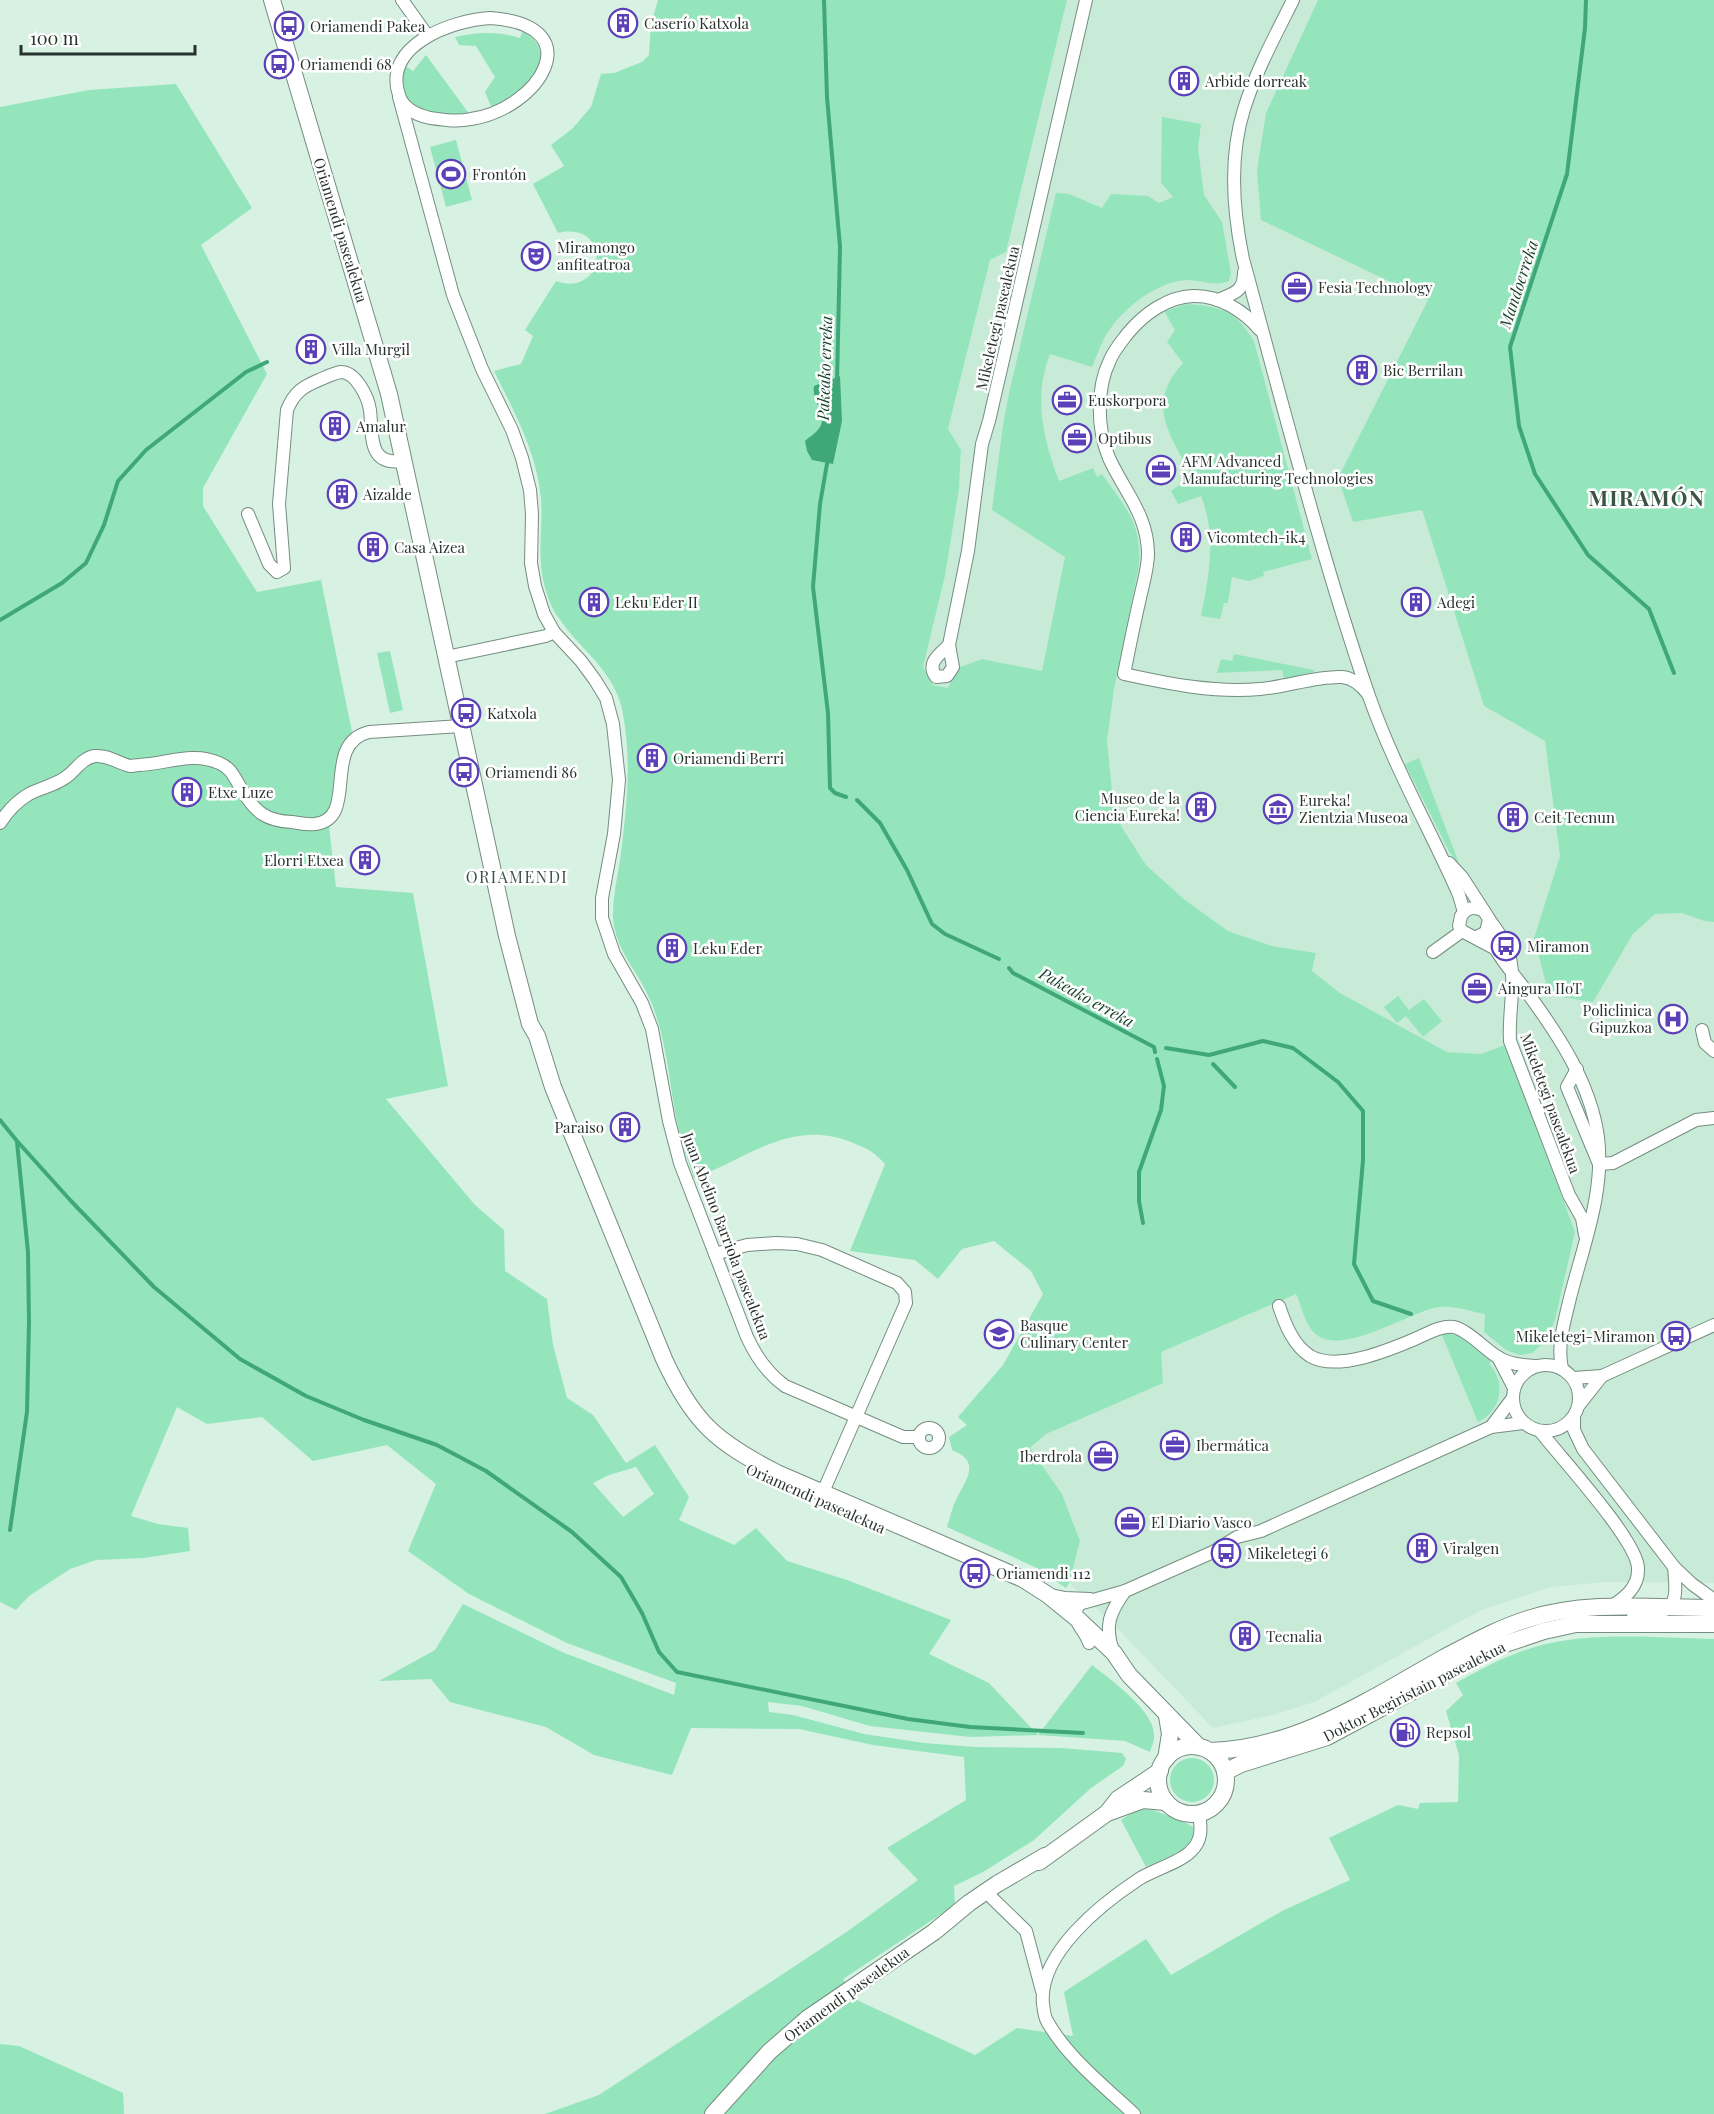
<svg xmlns="http://www.w3.org/2000/svg" width="1714" height="2114" font-family="'Playfair Display',serif">
	<rect width="100%" height="100%" fill="#d7f1e2"/>
	<!-- built -->
	<polygon fill="#c8ebd7" points="1067,0 1318,0 1266,113 1261,219 1428,300 1338,478 1353,522 1422,510 1484,706 1545,741 1560,856 1534,938 1593,1002 1633,934 1655,914 1682,913 1704,921 1714,922 1714,1583 1606,1582 1551,1587 1481,1610 1314,1702 1273,1715 1213,1728 1119,1630 1069,1583 1080,1541 1062,1494 1030,1448 1046,1434 1160,1352 1296,1294 1305,1317 1328,1341 1350,1339 1441,1306 1486,1314 1506,1350 1481,1054 1447,1052 1340,993 1312,971 1316,953 1272,946 1228,931 1185,900 1146,865 1121,826 1112,790 1107,741 1114,689 948,688 933,685 923,667 945,576 959,489 961,450 948,429 990,260 1006,252"/>
	<!-- green -->
	<g fill="#94e5bc" fill-rule="evenodd">
		<path d="M658 0H1067L1006 252 990 260 948 429 961 450 959 489 945 576 923 667 933 685 948 688 957 668 982 659 1042 671 1065 557 992 510 1003 425 1009 393 1056 193 1069 194 1102 208 1111 194 1148 196 1159 203 1173 197 1161 183 1162 117 1201 124 1198 148 1204 195 1222 222 1231 273 1229 281C1215 287 1201 280 1187 280 1160 281 1129 304 1113 325 1103 337 1098 353 1092 367L1050 354C1033 398 1043 438 1059 481L1093 468 1097 477 1102 474C1126 508 1142 523 1139 566L1114 689 1107 741 1112 790 1121 826 1146 865 1185 900 1228 931 1272 946 1316 953 1312 971 1340 993 1447 1052 1481 1054 1505 1045 1575 1232 1555 1320 1546 1341 1532 1353 1520 1355 1506 1350 1484 1332 1485 1314C1473 1312 1451 1305 1439 1307 1410 1312 1342 1356 1317 1335 1305 1326 1302 1307 1296 1294L1161 1352 1163 1383 1046 1434 1030 1448 1062 1494 1080 1541 1069 1583 1066 1588 1037 1568 947 1527C950 1518 952 1508 956 1500 966 1479 982 1462 952 1450L949 1437 967 1425 958 1417 1003 1365 1043 1294 1031 1271 994 1241 962 1249 938 1279 915 1260 850 1251 885 1164C872 1150 868 1149 851 1142 791 1118 747 1159 694 1178 689 1164 684 1150 680 1135 669 1091 669 1045 651 1002 640 973 614 950 613 916 613 895 618 874 621 853 627 806 632 757 622 709 613 669 579 649 558 617 551 608 547 595 544 584 537 555 543 527 541 498 537 453 514 411 494 371L521 364 533 336 525 330 556 281C606 299 613 220 558 233L533 184 564 166 551 145 572 129 591 107 601 74 614 73 642 62 649 55 651 24Z"/>
		<polygon points="1318,0 1714,0 1714,922 1704,921 1682,913 1655,914 1633,934 1593,1002 1549,995 1534,938 1560,856 1545,741 1484,706 1422,510 1353,522 1338,478 1428,300 1261,220 1257,170 1266,113"/>
		<path d="M523 30C566 60 524 94 492 109L485 92 495 77 476 46 459 45 455 37C478 32 497 31 520 38Z"/>
		<path d="M426 55 470 115C459 115 446 116 435 115 410 110 395 90 406 66L413 71Z"/>
		<path d="M176 84 252 208 201 245 267 374 203 488V506L257 592 321 580 352 732 339 755 329 826 336 887 413 893 448 1086 386 1099 475 1205 504 1230 505 1271 547 1299 553 1345 567 1398 593 1415 626 1463 655 1445 689 1497 679 1520 734 1545 756 1528 787 1561 847 1580 951 1620 929 1654 989 1683 1038 1735 1092 1665C1111 1680 1157 1712 1154 1738 1154 1742 1151 1748 1150 1752L1125 1741 1039 1735 970 1737 870 1726 802 1706 768 1702 769 1712 793 1715 864 1734 924 1743 975 1747 1061 1748 1122 1753 1126 1759 1123 1766 1091 1788 1034 1840 983 1872 954 1886 955 1905 843 1979 859 2001 975 2055 1017 2028 1073 2036 1064 1992 1146 1939 1171 1975 1282 1911 1350 1880 1329 1838 1398 1805 1418 1809 1420 1803 1458 1802 1459 1755 1446 1711 1463 1695 1456 1683C1481 1669 1507 1655 1535 1647 1590 1631 1657 1638 1714 1639V2114H545L599 2095 848 1931 918 1880 887 1848 966 1800 964 1757 873 1745 799 1729 691 1728 672 1775 594 1755 546 1727 450 1702 431 1679 379 1681 435 1650 463 1604 562 1652 674 1695 676 1683 567 1643 469 1594 408 1551 436 1484 387 1445 313 1461 262 1417 207 1424 177 1407 131 1516 158 1524 188 1528 190 1551 144 1558 96 1560 70 1569 29 1596 16 1610 0 1602V107L89 90ZM636 1467 654 1494 623 1517 593 1483 609 1475Z"/>
		<polygon points="456,140 472,200 446,207 430,147"/>
		<path d="M1187 304C1221 306 1236 311 1254 341L1312 559 1263 572 1264 576 1249 581 1232 577 1228 603H1224L1220 619 1201 616C1209 575 1217 536 1201 496L1178 504 1171 491 1192 476C1170 435 1145 404 1183 363L1167 342 1175 330 1164 311Z"/>
		<polygon points="390,651 403,710 390,713 377,653"/>
		<polygon points="1234,654 1314,670 1314,672 1284,679 1282,670 1217,673 1221,659 1232,661"/>
		<polygon points="1419,758 1460,866 1449,851 1405,764"/>
		<polygon points="1398,996 1409,1010 1424,999 1442,1021 1423,1037 1406,1016 1397,1023 1384,1007"/>
		<path d="M1450 1333 1459 1336 1491 1361 1489 1364C1507 1383 1501 1411 1478 1422L1442 1335Z"/>
		<circle cx="1192" cy="1780" r="22"/>
		<path d="M1148 1808C1155 1811 1189 1823 1193 1827 1193 1830 1194 1834 1193 1837 1188 1851 1158 1861 1146 1867L1121 1820 1138 1809Z"/>
		<polygon points="0,2044 19,2046 123,2093 124,2114 0,2114"/>
	</g>
	<!-- water -->
	<path fill="#40a779" d="M840 376 842 421 833 464 812 460 807 451 805 441C809 437 813 435 816 432 832 417 811 403 814 386Z"/>
	<g fill="none" stroke-linecap="round" stroke-linejoin="round">
		<!-- stream -->
		<g stroke="#40a779" stroke-width="4">
			<polyline points="824,0 827,97 840,247 837,382"/>
			<polyline points="1586,0 1585,28 1567,174 1510,347 1519,426 1535,474 1588,555 1649,609 1674,673"/>
			<polyline points="828,458 820,504 813,587 828,713 830,788 835,793 846,797"/>
			<polyline points="0,620 62,583 86,563 104,525 118,481 146,450 246,372 267,362"/>
			<polyline points="857,800 880,823 907,870 932,924 945,934 999,959"/>
			<polyline points="1009,968 1013,973 1154,1047 1155,1052"/>
			<polyline points="1166,1048 1209,1055 1263,1041 1293,1048 1338,1082 1363,1111 1363,1160 1354,1264 1373,1301 1411,1314"/>
			<polyline points="1213,1064 1235,1087"/>
			<polyline points="0,1120 17,1141 71,1201 154,1287 240,1359 306,1396 364,1420 437,1445 486,1471 572,1532 621,1577 642,1613 659,1652 677,1672 908,1719 970,1727 1083,1733"/>
			<polyline points="1143,1223 1139,1201 1139,1172 1161,1110 1164,1086 1157,1059"/>
			<polyline points="10,1530 27,1412 29,1322 28,1252 17,1142"/>
		</g>
		<!-- street casing -->
		<g stroke="#758d80" stroke-width="14">
			<g id="street">
				<polyline points="402,0 427,35"/>
				<path d="M1293 0C1275 36 1256 71 1244 109 1229 157 1233 211 1243 259 1283 405 1320 553 1369 696 1393 765 1430 829 1459 895L1464 912"/>
				<path d="M490 18C593 25 539 109 471 119 457 122 444 120 430 118 417 115 403 109 399 95 382 45 453 20 490 18Z"/>
				<path d="M399 97 453 295 482 369 512 430 522 458 530 490 532 514 531 563 535 586 544 614 554 632 581 661 595 680 606 698 613 724 619 780 614 834 602 898V918L614 954 642 1003 652 1029 669 1121 680 1163 747 1337C756 1357 767 1373 785 1386L903 1437H918"/>
				<path d="M1218 300C1234 293 1244 292 1244 272"/>
				<path d="M1260 330C1244 311 1219 295 1193 296 1167 297 1144 314 1128 333 1122 341 1114 350 1110 360 1096 388 1097 429 1109 458 1124 491 1148 515 1148 554 1148 568 1143 584 1140 598 1134 624 1129 649 1124 674 1170 684 1214 693 1260 689 1287 687 1315 676 1342 677 1354 678 1362 686 1368 694"/>
				<path d="M248 514 269 564 277 572 284 568 279 504 287 410C294 393 302 387 319 380 326 377 334 373 341 372 356 372 368 397 370 410 373 435 367 466 403 461"/>
				<path d="M949 645C939 655 926 663 936 677L947 676 953 667 949 645 968 551 982 444 989 421 1086 0"/>
				<polyline points="446,657 546,636 554,632"/>
				<path d="M0 823C7 812 17 801 29 794 42 787 58 785 70 774 78 767 83 758 95 756 108 755 118 763 130 766 133 766 136 765 139 765 166 764 193 751 219 763 232 768 235 779 242 790 255 812 266 821 292 822 299 823 307 825 315 824 360 819 320 744 369 732L461 726"/>
				<polyline points="1449,863 1462,877 1484,911"/>
				<path d="M1489 919C1495 928 1503 938 1507 947 1518 979 1508 1009 1510 1041L1569 1195 1582 1218 1585 1235"/>
				<path d="M1486 932C1496 953 1510 970 1524 988 1557 1033 1590 1081 1598 1137 1605 1194 1582 1248 1569 1302 1564 1323 1557 1346 1562 1369"/>
				<path d="M1475 938 1486 932 1489 919 1484 911C1474 906 1467 907 1461 916L1459 926 1462 931 1494 948"/>
				<polyline points="1433,952 1462,931"/>
				<polyline points="1702,1030 1705,1043 1714,1051"/>
				<polyline points="1577,1069 1567,1087 1599,1164 1613,1163 1696,1120 1714,1118"/>
				<polyline points="715,1254 747,1245 776,1243 797,1244 822,1250 897,1283 905,1292 906,1303 823,1492"/>
				<path d="M1279 1306C1285 1324 1293 1345 1310 1356 1337 1372 1389 1350 1415 1339 1427 1334 1441 1325 1454 1327 1467 1330 1484 1348 1496 1356 1508 1364 1521 1365 1535 1366"/>
				<polyline points="1498,1357 1514,1388"/>
				<circle cx="1546" cy="1398" r="33"/>
				<polyline points="1573,1378 1602,1376 1714,1325"/>
				<polyline points="1579,1405 1602,1376"/>
				<polyline points="1574,1417 1574,1430 1583,1449 1674,1567 1692,1584 1714,1600"/>
				<polyline points="1491,1427 1512,1399"/>
				<circle cx="929" cy="1438" r="10"/>
				<path d="M1540 1431C1560 1457 1637 1540 1638 1568 1639 1587 1625 1598 1610 1607"/>
				<polyline points="1051,1595 1065,1598 1090,1599"/>
				<path d="M1633 1617C1675 1612 1678 1608 1674 1567"/>
				<path d="M1089 1643C1085 1628 1069 1622 1079 1604L1125 1591 1213 1552 1237 1537 1261 1531 1491 1427 1523 1423"/>
				<path d="M1113 1651C1104 1625 1110 1612 1125 1591"/>
				<polyline points="992,1898 1026,1931 1042,1991"/>
				<path d="M1134 2114C1104 2086 1067 2057 1047 2021 1044 2016 1044 2009 1043 2004 1038 1954 1101 1904 1139 1879 1153 1870 1181 1862 1191 1851 1203 1840 1201 1827 1199 1813"/>
			</g>
		</g>
		<!-- secondary casing -->
		<g stroke="#758d80" stroke-width="18">
			<g id="secondary">
				<path d="M272 0 389 394 507 936 530 1024 537 1036 553 1087 664 1359C693 1422 716 1442 777 1473L1023 1579 1048 1595 1080 1621 1114 1653 1129 1675 1199 1747"/>
				<circle cx="1192" cy="1780" r="34"/>
				<path d="M1210 1751C1296 1749 1372 1698 1445 1657 1472 1643 1499 1628 1528 1619 1587 1600 1653 1608 1714 1608"/>
				<polyline points="1166,1759 1170,1734 1167,1716"/>
				<polyline points="1225,1772 1241,1764 1327,1737 1493,1648 1544,1631 1576,1624 1714,1624"/>
				<polyline points="1110,1812 1143,1800 1166,1802"/>
				<polyline points="1039,1862 1107,1813 1118,1799 1160,1771"/>
				<polyline points="713,2114 769,2052 808,2018 934,1932 969,1903 997,1884 1045,1856"/>
			</g>
		</g>
		<!-- street -->
		<use href="#street" stroke="#fff" stroke-width="12"/>
		<!-- secondary -->
		<use href="#secondary" stroke="#fff" stroke-width="16"/>
	</g>
	<!-- icons -->
	<defs>
		<g id="building-ring" transform="scale(1.5)"><circle r="9.5" fill="#fff" stroke="#5b40b8" stroke-width="1.5"/><path d="M-4-6H4V6H1V3H-1V6H-4ZM-2.5-4.3h1.7v1.8h-1.7ZM.8-4.3h1.7v1.8H.8ZM-2.5-1h1.7V.8h-1.7ZM.8-1h1.7V.8H.8Z" fill="#5b40b8"/></g>
		<g id="bus-ring" transform="scale(1.5)"><circle r="9.5" fill="#fff" stroke="#5b40b8" stroke-width="1.5"/><path d="M-5-6H5V4H4V6H2V4H-2V6H-4V4H-5ZM-3.5-4V0h7V-4ZM-3.5 1.2v1.5H-2V1.2ZM2 1.2v1.5H3.5V1.2Z" fill="#5b40b8"/></g>
		<g id="stadium-ring" transform="scale(1.5)"><circle r="9.5" fill="#fff" stroke="#5b40b8" stroke-width="1.5"/><path d="M0-5a6.5 5 0 1 0 0 10a6.5 5 0 1 0 0-10ZM-3.5-1.8h7v3.6h-7Z" fill="#5b40b8"/></g>
		<g id="theatre-ring" transform="scale(1.5)"><circle r="9.5" fill="#fff" stroke="#5b40b8" stroke-width="1.5"/><path d="M-5-5.5Q0-4 5-5.5V0Q5 5 0 6Q-5 5-5 0ZM-3.3-2.5H-1v1.5H-3.3ZM1-2.5H3.3v1.5H1ZM-2.8 1Q0 5.5 2.8 1Z" fill="#5b40b8"/></g>
		<g id="office-ring" transform="scale(1.5)"><circle r="9.5" fill="#fff" stroke="#5b40b8" stroke-width="1.5"/><path d="M-6-3h4V-5.5h4V-3h4V5H-6ZM-1-4.5V-3h2v-1.5ZM-6 0V1H6V0Z" fill="#5b40b8"/></g>
		<g id="museum-ring" transform="scale(1.5)"><circle r="9.5" fill="#fff" stroke="#5b40b8" stroke-width="1.5"/><path d="M0-6L6-3V-2H-6V-3ZM-5-1h2V3h-2ZM-1-1h2V3h-2ZM3-1h2V3H3ZM-6 4H6V6H-6Z" fill="#5b40b8"/></g>
		<g id="hospital-ring" transform="scale(1.5)"><circle r="9.5" fill="#fff" stroke="#5b40b8" stroke-width="1.5"/><path d="M-5-5h3v3.5h4V-5h3V5h-3V1.5h-4V5h-3Z" fill="#5b40b8"/></g>
		<g id="university-ring" transform="scale(1.5)"><circle r="9.5" fill="#fff" stroke="#5b40b8" stroke-width="1.5"/><path d="M0-5L7-2L0 1L-7-2ZM-4 1L0 2.5L4 1V4Q0 6-4 4Z" fill="#5b40b8"/></g>
		<g id="fuel-ring" transform="scale(1.5)"><circle r="9.5" fill="#fff" stroke="#5b40b8" stroke-width="1.5"/><path d="M-5.5-6h7V0h2V4h1.3V-2.5L3-4.5l.8-.8L6-3V5H2.5V1h-1V6h-7ZM-4.2-4.7v3.2H.2V-4.7Z" fill="#5b40b8"/></g>
	</defs>
	<g fill-rule="evenodd">
		<use href="#building-ring" x="623" y="23"/>
		<use href="#bus-ring" x="289" y="26"/>
		<use href="#bus-ring" x="279" y="64"/>
		<use href="#building-ring" x="1184" y="81"/>
		<use href="#stadium-ring" x="451" y="174"/>
		<use href="#theatre-ring" x="536" y="256"/>
		<use href="#office-ring" x="1297" y="287"/>
		<use href="#building-ring" x="311" y="349"/>
		<use href="#building-ring" x="1362" y="370"/>
		<use href="#office-ring" x="1067" y="400"/>
		<use href="#building-ring" x="335" y="426"/>
		<use href="#office-ring" x="1077" y="438"/>
		<use href="#office-ring" x="1161" y="470"/>
		<use href="#building-ring" x="342" y="494"/>
		<use href="#building-ring" x="1186" y="537"/>
		<use href="#building-ring" x="373" y="547"/>
		<use href="#building-ring" x="594" y="602"/>
		<use href="#building-ring" x="1416" y="602"/>
		<use href="#bus-ring" x="466" y="713"/>
		<use href="#building-ring" x="652" y="758"/>
		<use href="#bus-ring" x="464" y="772"/>
		<use href="#building-ring" x="187" y="792"/>
		<use href="#building-ring" x="1201" y="807"/>
		<use href="#museum-ring" x="1278" y="809"/>
		<use href="#building-ring" x="1513" y="817"/>
		<use href="#building-ring" x="365" y="860"/>
		<use href="#bus-ring" x="1506" y="946"/>
		<use href="#building-ring" x="672" y="948"/>
		<use href="#office-ring" x="1477" y="988"/>
		<use href="#hospital-ring" x="1673" y="1019"/>
		<use href="#building-ring" x="625" y="1127"/>
		<use href="#university-ring" x="999" y="1334"/>
		<use href="#bus-ring" x="1676" y="1336"/>
		<use href="#office-ring" x="1175" y="1445"/>
		<use href="#office-ring" x="1103" y="1456"/>
		<use href="#office-ring" x="1130" y="1522"/>
		<use href="#building-ring" x="1422" y="1548"/>
		<use href="#bus-ring" x="1226" y="1553"/>
		<use href="#bus-ring" x="975" y="1573"/>
		<use href="#building-ring" x="1245" y="1636"/>
		<use href="#fuel-ring" x="1405" y="1732"/>
	</g>
	<g text-anchor="middle" dominant-baseline="central" stroke-width="5" stroke-linejoin="round" paint-order="stroke">
		<!-- poi labels -->
		<g font-size="15" fill="#29332e" stroke="#fff" text-anchor="start">
			<text x="644" y="23">Caserío Katxola</text>
			<text x="310" y="26">Oriamendi Pakea</text>
			<text x="300" y="64">Oriamendi 68</text>
			<text x="1205" y="81">Arbide dorreak</text>
			<text x="472" y="174">Frontón</text>
			<text x="557" y="247">Miramongo<tspan x="557" dy="17">anfiteatroa</tspan></text>
			<text x="1318" y="287">Fesia Technology</text>
			<text x="332" y="349">Villa Murgil</text>
			<text x="1383" y="370">Bic Berrilan</text>
			<text x="1088" y="400">Euskorpora</text>
			<text x="356" y="426">Amalur</text>
			<text x="1098" y="438">Optibus</text>
			<text x="1182" y="461">AFM Advanced<tspan x="1182" dy="17">Manufacturing Technologies</tspan></text>
			<text x="363" y="494">Aizalde</text>
			<text x="1207" y="537">Vicomtech-ik4</text>
			<text x="394" y="547">Casa Aizea</text>
			<text x="615" y="602">Leku Eder II</text>
			<text x="1437" y="602">Adegi</text>
			<text x="487" y="713">Katxola</text>
			<text x="673" y="758">Oriamendi Berri</text>
			<text x="485" y="772">Oriamendi 86</text>
			<text x="208" y="792">Etxe Luze</text>
			<text x="1180" y="798" text-anchor="end">Museo de la<tspan x="1180" dy="17">Ciencia Eureka!</tspan></text>
			<text x="1299" y="800">Eureka!<tspan x="1299" dy="17">Zientzia Museoa</tspan></text>
			<text x="1534" y="817">Ceit Tecnun</text>
			<text x="344" y="860" text-anchor="end">Elorri Etxea</text>
			<text x="1527" y="946">Miramon</text>
			<text x="693" y="948">Leku Eder</text>
			<text x="1498" y="988">Aingura IIoT</text>
			<text x="1652" y="1010" text-anchor="end">Policlinica<tspan x="1652" dy="17">Gipuzkoa</tspan></text>
			<text x="604" y="1127" text-anchor="end">Paraiso</text>
			<text x="1020" y="1325">Basque<tspan x="1020" dy="17">Culinary Center</tspan></text>
			<text x="1655" y="1336" text-anchor="end">Mikeletegi-Miramon</text>
			<text x="1196" y="1445">Ibermática</text>
			<text x="1082" y="1456" text-anchor="end">Iberdrola</text>
			<text x="1151" y="1522">El Diario Vasco</text>
			<text x="1443" y="1548">Viralgen</text>
			<text x="1247" y="1553">Mikeletegi 6</text>
			<text x="996" y="1573">Oriamendi 112</text>
			<text x="1266" y="1636">Tecnalia</text>
			<text x="1426" y="1732">Repsol</text>
		</g>
		<!-- street labels -->
		<g font-size="15" fill="#29332e" stroke="#fff">
			<text transform="translate(341 230) rotate(73)">Oriamendi pasealekua</text>
			<text transform="translate(997 318) rotate(-77)">Mikeletegi pasealekua</text>
			<text transform="translate(1551 1103) rotate(70)">Mikeletegi pasealekua</text>
			<text transform="translate(727 1236) rotate(69)">Juan Abelino Barriola pasealekua</text>
			<text transform="translate(816 1498) rotate(24)">Oriamendi pasealekua</text>
			<text transform="translate(1414 1691) rotate(-27)">Doktor Begiristain pasealekua</text>
			<text transform="translate(846 1994) rotate(-36)">Oriamendi pasealekua</text>
		</g>
		<!-- water labels -->
		<g font-size="16" font-style="italic" fill="#16412d" stroke="#fff">
			<text transform="translate(1518 284) rotate(-72)">Mandoerreka</text>
			<text transform="translate(824 368) rotate(-88)">Pakeako erreka</text>
			<text transform="translate(1087 997) rotate(29)">Pakeako erreka</text>
		</g>
		<!-- neighbourhood labels -->
		<g font-size="16" letter-spacing="1.5" fill="#3c5246" stroke="#fff">
			<text x="517" y="876">ORIAMENDI</text>
		</g>
		<!-- district labels -->
		<g font-size="21" font-weight="bold" letter-spacing="1.5" fill="#3c5246" stroke="#fff">
			<text x="1647" y="497">MIRAMÓN</text>
		</g>
	</g>
	<!-- scale -->
	<path d="M21 45v9h174v-9" fill="none" stroke="#29332e" stroke-width="3"/>
	<text x="30" y="45" font-size="18" fill="#29332e" stroke="#ffffff" stroke-width="4.5" paint-order="stroke">100 m</text>
</svg>
